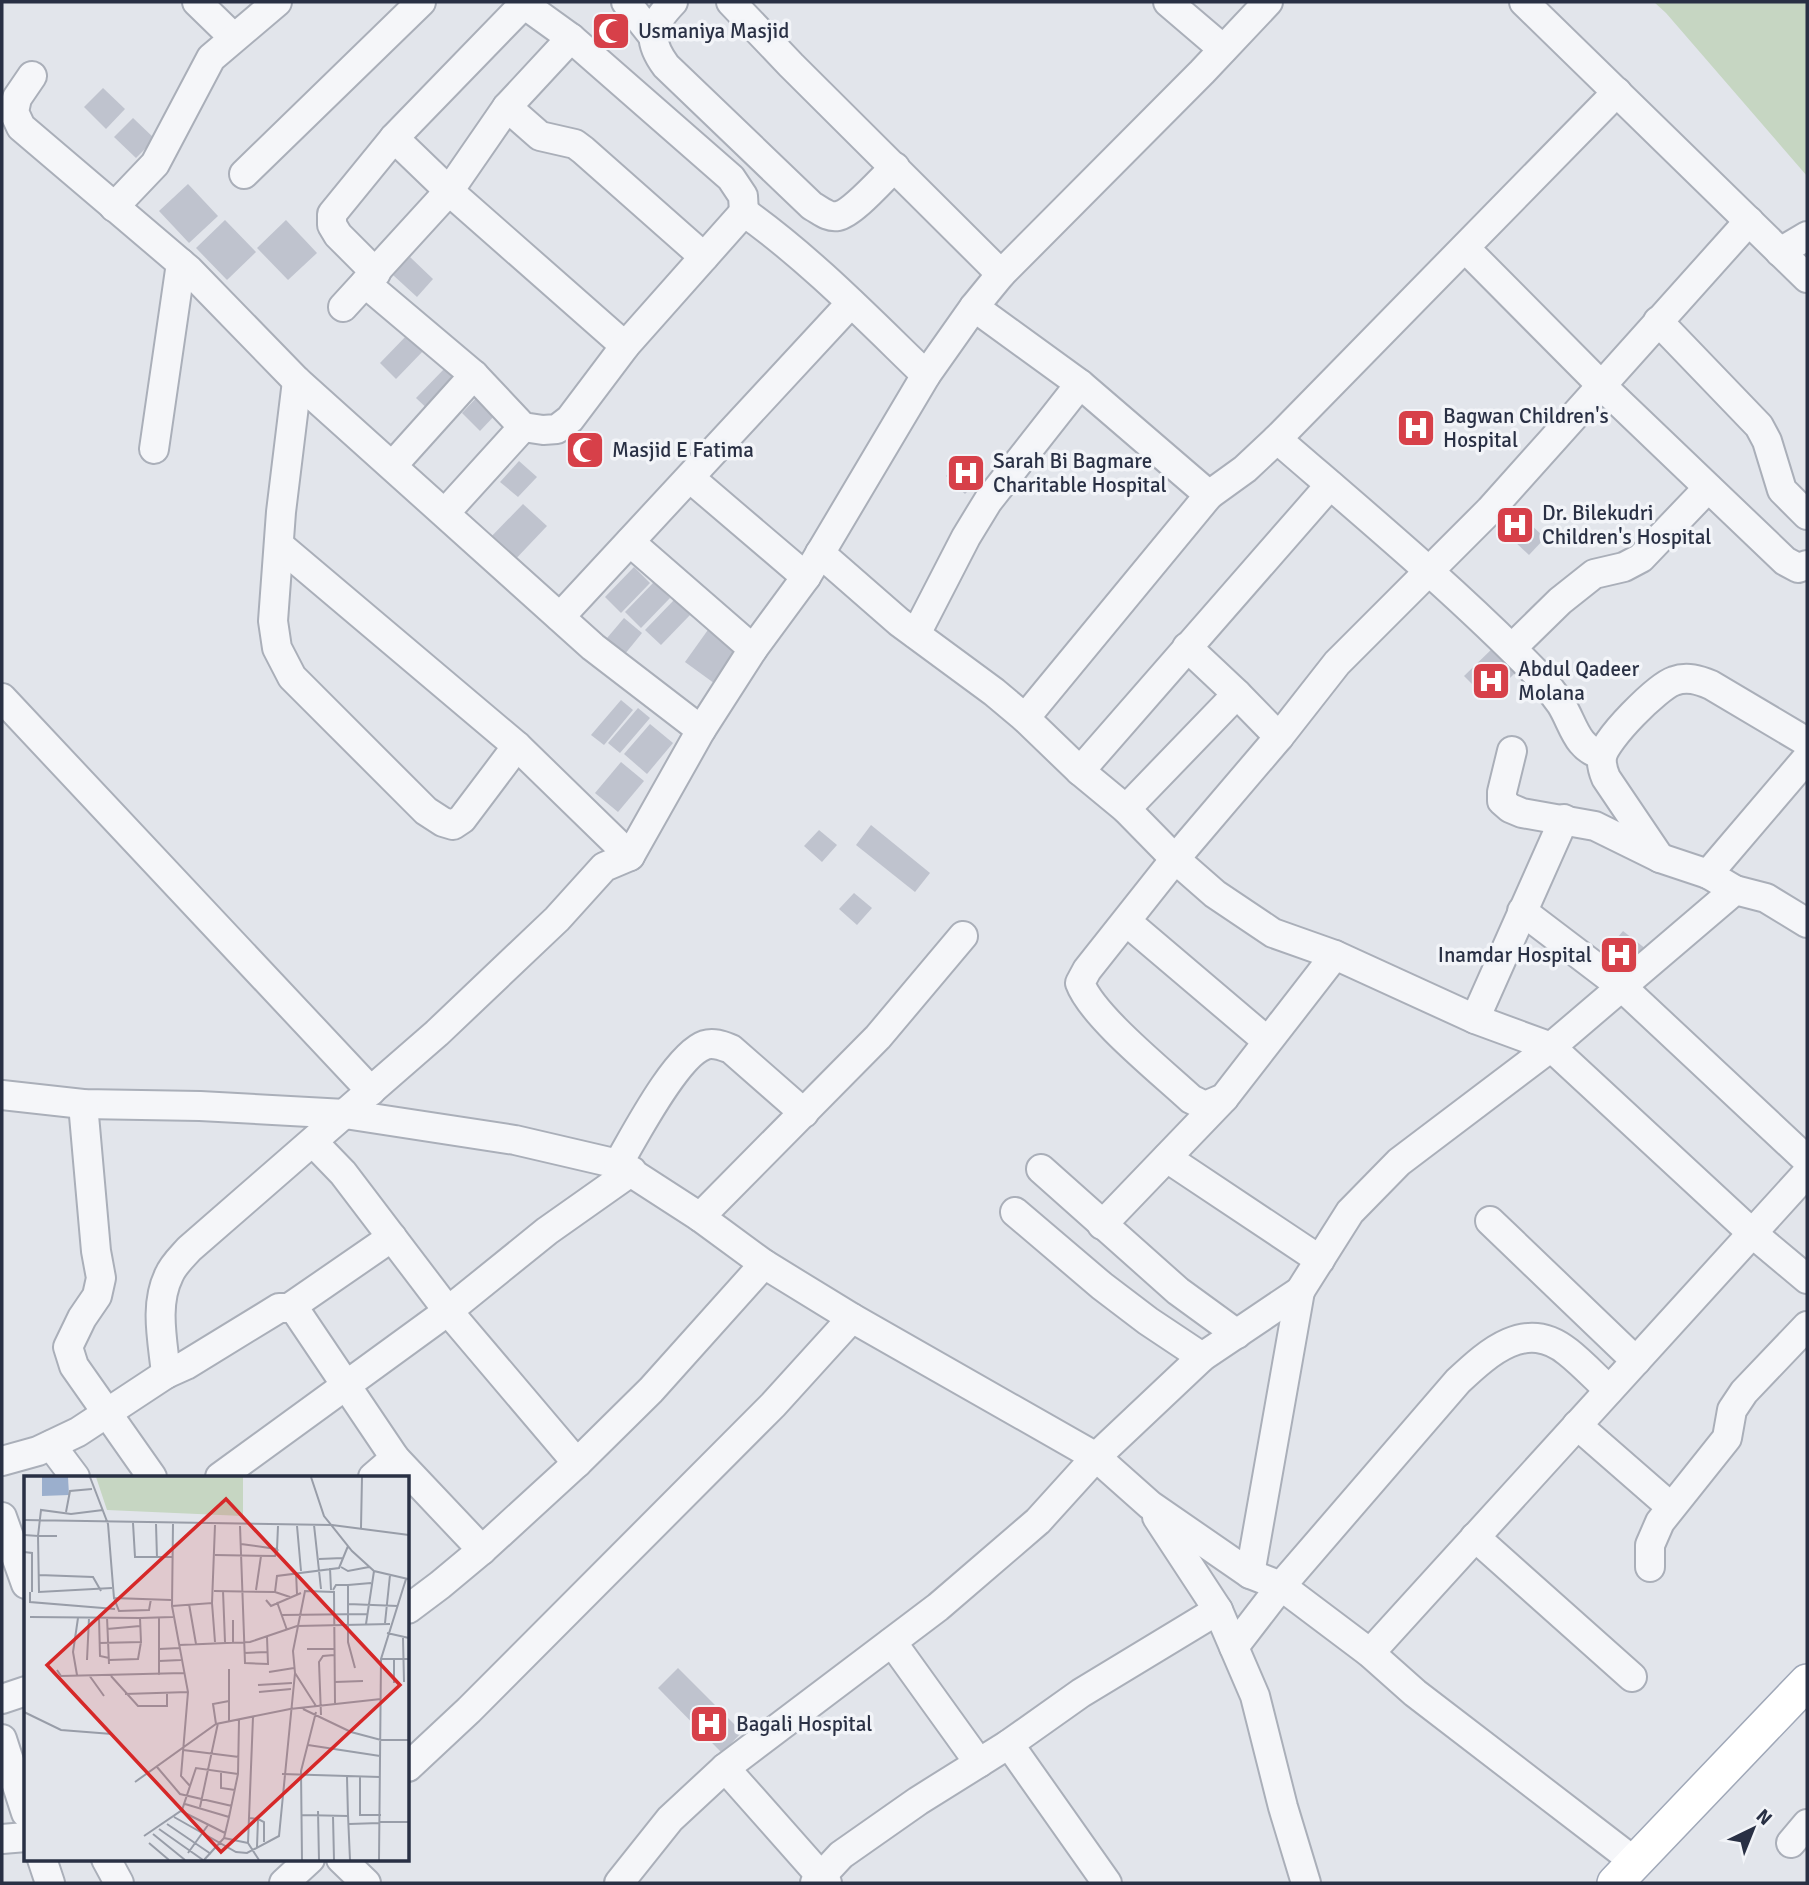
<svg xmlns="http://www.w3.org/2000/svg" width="1809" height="1885" font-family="Signika,sans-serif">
	<rect width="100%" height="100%" fill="#e2e5eb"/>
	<!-- green -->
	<polygon fill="#c6d6c2" points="1654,2 1807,2 1807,176 1666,13"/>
	<!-- building -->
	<g fill="#bfc3ce">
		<polygon points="103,88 125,109 106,129 84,107"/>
		<polygon points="133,118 155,139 136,158 114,137"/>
		<polygon points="188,184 218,216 189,243 159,211"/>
		<polygon points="225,220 256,252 227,280 196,248"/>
		<polygon points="286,220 317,253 288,280 257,248"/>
		<polygon points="410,257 433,279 417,297 393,275"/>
		<polygon points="409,333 425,349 396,379 380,363"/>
		<polygon points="445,368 461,383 432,413 416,398"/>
		<polygon points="478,396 496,414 480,431 462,413"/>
		<polygon points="1416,411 1431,424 1415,443 1400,430"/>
		<polygon points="964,456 984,475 965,494 946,476"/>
		<polygon points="519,461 537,477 518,497 500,482"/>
		<polygon points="523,504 547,526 510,565 486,542"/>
		<polygon points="1513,508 1545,538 1529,555 1497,525"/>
		<polygon points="634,567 650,583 621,613 605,597"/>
		<polygon points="654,582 670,598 641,628 625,612"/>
		<polygon points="674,600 690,615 661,645 645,630"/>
		<polygon points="624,618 642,633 620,660 602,644"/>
		<polygon points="710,627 743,651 718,686 685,662"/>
		<polygon points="1495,646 1518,670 1488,700 1464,676"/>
		<polygon points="621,700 633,710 604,745 591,735"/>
		<polygon points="638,708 650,718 620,753 608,743"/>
		<polygon points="650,724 673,743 647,774 624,754"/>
		<polygon points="621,762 644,781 618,812 595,793"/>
		<polygon points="871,825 930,873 915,892 856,845"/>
		<polygon points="819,830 837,845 822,862 804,846"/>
		<polygon points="854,893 872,908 857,925 839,909"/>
		<polygon points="1623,931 1646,949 1621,980 1598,961"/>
		<polygon points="678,1668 742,1732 722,1753 658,1688"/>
	</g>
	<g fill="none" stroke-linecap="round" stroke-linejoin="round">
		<!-- minor casing -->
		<g stroke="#aaafb9" stroke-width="32">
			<g id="minor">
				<polyline points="197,2 233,37"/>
				<polyline points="521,2 571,38 731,178 743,196 744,212"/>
				<polyline points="626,2 653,36"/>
				<path d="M673 2C651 25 646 39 666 66L812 206C820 210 828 218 838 216 853 213 883 178 895 167"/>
				<polyline points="731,2 791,65 1001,274"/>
				<polyline points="1168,2 1223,49"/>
				<polyline points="1524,2 1807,278"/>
				<polyline points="32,76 17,98 14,112 21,127 189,270 297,381 593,647 701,730"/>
				<polyline points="507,107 540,136 575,144 583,150 704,257"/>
				<path d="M394 138 449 191 625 346 744 212C809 258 869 320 926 375"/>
				<polyline points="244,174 421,2"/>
				<polyline points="114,207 155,164 211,58 277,2"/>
				<polyline points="1465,248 1601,385 1785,561 1798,568 1807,565"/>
				<polyline points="1780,252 1807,236"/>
				<polyline points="376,273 338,235 332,225 332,214 394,138 524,4"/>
				<polyline points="365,283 474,375 523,427 543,430 557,429 570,419 625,346"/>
				<polyline points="343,307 449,191 507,107 571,38"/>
				<polyline points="974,307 1080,384 1209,495 1025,718"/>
				<polyline points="1658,321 1759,426 1767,441 1782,490 1807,515"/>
				<polyline points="297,381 281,512 273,621 277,648 292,677 426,811 443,822 453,825 462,819 517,746"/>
				<path d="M1277 439C1366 516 1456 591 1538 675 1546 684 1554 694 1561 704 1574 725 1576 748 1602 755"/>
				<polyline points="154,449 181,263"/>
				<polyline points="393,465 474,375"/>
				<polyline points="690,478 806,577"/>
				<polyline points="1209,495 1245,469 1277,439 1617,92"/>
				<polyline points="445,513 523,427"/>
				<polyline points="630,542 753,649"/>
				<polyline points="279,545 517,746 630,856"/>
				<polyline points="820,553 899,622 994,692 1025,718 1080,771 1126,809 1175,859 1215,894 1273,933 1335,955 1475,1019 1551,1047 1752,1233 1807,1279"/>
				<polyline points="560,617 851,303"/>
				<polyline points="916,634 966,537 988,501 1080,384"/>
				<polyline points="1187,647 1237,694 1279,737"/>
				<polyline points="1512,648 1560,601 1594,574 1624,567 1641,558 1708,488"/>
				<polyline points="2,698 371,1091"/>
				<polyline points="1512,751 1502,792 1502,801 1510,808 1522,813 1595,826 1660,858 1708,874 1735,890"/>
				<polyline points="1080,771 1330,485"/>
				<polyline points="1126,809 1237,694"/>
				<path d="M1660 858 1606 778C1603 771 1601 765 1602 757 1605 739 1657 687 1674 681 1687 676 1699 680 1711 685L1807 742"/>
				<polyline points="1708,874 1807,758"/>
				<polyline points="1522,911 1622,987 1807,1160"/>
				<polyline points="1127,922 1266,1040"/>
				<path d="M1335 955 1224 1098 1205 1106 1191 1099C1162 1072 1092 1016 1080 983L1087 970 1175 859 1279 737 1337 663 1490 510 1749 221"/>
				<polyline points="1475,1019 1564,819"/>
				<polyline points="2,1095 83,1104 200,1106 345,1114 515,1140 618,1164 700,1217 764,1264 852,1318 1096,1457 1150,1505 1250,1574 1281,1586 1370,1653 1415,1693 1635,1862"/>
				<polyline points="83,1104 96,1251 101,1278 97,1296 82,1318 68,1347 74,1366 152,1477"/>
				<polyline points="313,1142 343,1173 448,1311 577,1463"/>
				<polyline points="1167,1158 1320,1260"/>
				<path d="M618 1164C634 1137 676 1055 705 1045 714 1042 723 1046 731 1049L804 1113"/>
				<polyline points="1041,1169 1178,1291 1237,1334"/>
				<polyline points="1015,1212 1102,1286 1148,1321 1202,1357"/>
				<polyline points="700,1217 878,1037 963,936"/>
				<polyline points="1490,1221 1636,1361"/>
				<polyline points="1102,1225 1224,1098"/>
				<polyline points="289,1308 392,1237"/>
				<path d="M166 1374C163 1342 154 1305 169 1275 173 1265 182 1257 189 1249L437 1033 557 919 604 867 630 856 701 730 753 649 806 577 926 375 974 307 1001 274 1202 72 1268 2"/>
				<polyline points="1577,1425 1671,1507"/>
				<polyline points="51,1445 75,1477"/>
				<polyline points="2,1461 38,1451 78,1432 166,1374 186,1365 279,1308 289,1308 296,1311 395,1458 482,1550"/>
				<polyline points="220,1477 448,1311 547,1231 632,1171"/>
				<polyline points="373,1477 395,1458"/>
				<polyline points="2,1517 26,1584"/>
				<polyline points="1157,1517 1218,1610 1255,1696 1283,1807 1306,1883"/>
				<polyline points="1475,1537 1632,1677"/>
				<polyline points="1650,1567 1650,1545 1660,1522 1727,1438 1732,1410 1744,1392 1807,1326"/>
				<polyline points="1250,1574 1300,1291"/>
				<polyline points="408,1609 440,1585 482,1550 577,1463 651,1390 764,1264"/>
				<polyline points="892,1642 979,1763"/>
				<path d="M1234 1647 1281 1586 1458 1381C1489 1352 1526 1318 1568 1352 1582 1363 1595 1377 1609 1390"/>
				<polyline points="1370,1653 1807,1173"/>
				<polyline points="2,1699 26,1691"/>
				<polyline points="2,1739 26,1813"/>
				<polyline points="1009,1744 1107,1883"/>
				<polyline points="408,1767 469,1710 773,1405 852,1318"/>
				<polyline points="725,1768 827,1883"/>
				<polyline points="2,1839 26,1837"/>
				<polyline points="1791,1843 1807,1824"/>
				<polyline points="42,1859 50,1883"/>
				<polyline points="106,1859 119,1883"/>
				<polyline points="341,1859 366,1883"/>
				<polyline points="284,1883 310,1859"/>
				<polyline points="619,1883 670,1819 725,1768 938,1607 1038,1521 1096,1457 1202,1357 1300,1291 1350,1212 1399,1162 1551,1047 1735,890 1766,898 1807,923"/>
				<polyline points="815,1883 841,1855 918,1801 1009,1744 1081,1693 1218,1610"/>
			</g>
		</g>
		<!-- major casing -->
		<g stroke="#a0a8b8" stroke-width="38">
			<polyline id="major" points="1615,1883 1807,1682"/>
		</g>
		<!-- minor -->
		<use href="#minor" stroke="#f5f6f9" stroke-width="28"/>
		<!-- major -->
		<use href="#major" stroke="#fff" stroke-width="35"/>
	</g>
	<!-- icons -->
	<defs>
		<g id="mosque-square" transform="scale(2.0125)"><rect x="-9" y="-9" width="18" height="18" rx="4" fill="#d74049" stroke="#f2f4f8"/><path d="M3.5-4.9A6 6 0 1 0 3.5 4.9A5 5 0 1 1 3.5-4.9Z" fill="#fff"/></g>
		<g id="hospital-square" transform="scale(2.0125)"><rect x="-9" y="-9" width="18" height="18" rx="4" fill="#d74049" stroke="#f2f4f8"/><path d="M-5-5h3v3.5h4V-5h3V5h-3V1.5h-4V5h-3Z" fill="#fff"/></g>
	</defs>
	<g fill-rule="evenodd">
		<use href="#mosque-square" x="611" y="31"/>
		<use href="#hospital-square" x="1416" y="428"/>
		<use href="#mosque-square" x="585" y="450"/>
		<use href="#hospital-square" x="966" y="473"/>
		<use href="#hospital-square" x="1515" y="525"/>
		<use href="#hospital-square" x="1491" y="681"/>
		<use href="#hospital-square" x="1619" y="955"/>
		<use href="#hospital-square" x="709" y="1724"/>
	</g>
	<g text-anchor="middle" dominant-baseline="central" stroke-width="7" stroke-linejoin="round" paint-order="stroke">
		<!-- poi labels -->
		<g font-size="21" fill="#293044" stroke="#f2f4f8" text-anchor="start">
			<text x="638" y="31">Usmaniya Masjid</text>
			<text x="1443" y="416">Bagwan Children's<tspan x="1443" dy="24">Hospital</tspan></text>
			<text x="612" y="450">Masjid E Fatima</text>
			<text x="993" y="461">Sarah Bi Bagmare<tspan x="993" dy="24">Charitable Hospital</tspan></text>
			<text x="1542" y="513">Dr. Bilekudri<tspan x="1542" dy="24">Children's Hospital</tspan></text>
			<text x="1518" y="669">Abdul Qadeer<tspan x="1518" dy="24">Molana</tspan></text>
			<text x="1592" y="955" text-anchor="end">Inamdar Hospital</text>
			<text x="736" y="1724">Bagali Hospital</text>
		</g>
	</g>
	<!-- overview -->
	<g transform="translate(24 1476)">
		<rect width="385" height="385" fill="#e2e5eb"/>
		<path d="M72 1H219V40L83 34Z" fill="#c6d6c2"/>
		<path d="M18 1H44L45 19 18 20Z" fill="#9bafcd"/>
		<path fill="none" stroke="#989da8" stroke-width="2" d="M66 1 84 48 90 122 147 124M287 1 300 40 328 75 350 95 384 103M42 36 46 15 68 13M0 44 308 49 385 59M109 47 111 81H149M132 48 133 82M149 48 148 130 164 216 157 300 166 310M290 49 297 113M216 50 221 187 244 188 243 161M273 50 277 95M337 52 338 1M0 59 14 60 17 34 47 38 79 34M33 60H14L15 116 88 112M217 68 253 73 254 50M0 76 8 77V116M191 79 251 80 254 73M295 83 319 82M317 91 324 95 345 91M306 92 307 114M272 96 273 118M15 99 69 101 77 115M324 109 347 107M232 114 237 80M309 114 312 109H324V166L331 192M190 115 251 116M199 115 201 166M6 116V126L91 133M266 121 251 116 253 100 315 92 324 70M90 122 95 135 125 134 127 123M242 124 247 130 277 117M253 126 263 154M188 127 191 49M165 128 172 168M324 128 374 130M148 130 188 127 191 166M258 139 343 138M6 141 116 142M83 141 85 188M135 141V199M75 142 76 180 85 182M361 147 366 99M342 148 350 95M83 153 116 150M363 157 385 162M379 162 380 206M209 166V144M75 167 117 166 116 142 149 141M155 169 226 166 273 150 366 148M135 173 156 172M283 173H310M220 177 244 176M357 183H385M370 183V207M63 184 65 142M85 184 114 183 117 166M135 185 157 184M33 194 37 200 160 197M245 196 270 192M271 197 292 230M53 199 49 176 54 142M65 199 80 220M87 200 114 230H143V216M311 206 339 205M234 209 268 207M235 216 267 213M101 218 164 216M279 233 327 256 357 264H385M0 236 37 254 88 258M297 239 295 186 299 180 310 179M229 241 224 367 235 384M205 245V193M192 248 189 228 205 225M284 269 356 280M159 274 215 281M133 291 156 318 208 330M197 297V312L211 314M258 298 356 301M336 300V339H357M111 306 192 248 266 233 357 223M161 328 205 341M176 331 194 247M157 335 201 357M294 335 295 384M278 339 324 340 323 301M324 339 326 384M309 340 310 384M150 341 212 376 223 377 255 360 271 197 269 175 281 115 310 116 311 227M225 342 234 343 233 371M234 343 240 346V366M356 346H385M143 348 187 378M325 348 356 347M135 353 179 384M129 358 161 384M120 360 158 334 172 292 214 298M200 362 224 367M125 367 145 384M164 377 184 349M180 384 200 362 205 341 214 298 215 244M278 384 277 295 292 236M355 384 357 183 382 103"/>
		<path fill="#d62828" fill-opacity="0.15" stroke="#d62828" stroke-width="3.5" d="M202 23 376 209 197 376 23 189Z"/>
		<rect width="385" height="385" fill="none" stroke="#293044" stroke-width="3.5"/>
	</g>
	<!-- border -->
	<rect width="1809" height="1885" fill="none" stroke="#293044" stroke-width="7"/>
	<!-- north arrow -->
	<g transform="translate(1753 1829) rotate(43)" stroke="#f2f4f8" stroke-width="5" paint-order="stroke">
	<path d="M0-5L12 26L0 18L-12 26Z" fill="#293044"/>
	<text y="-10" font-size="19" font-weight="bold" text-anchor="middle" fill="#293044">N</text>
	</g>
</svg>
